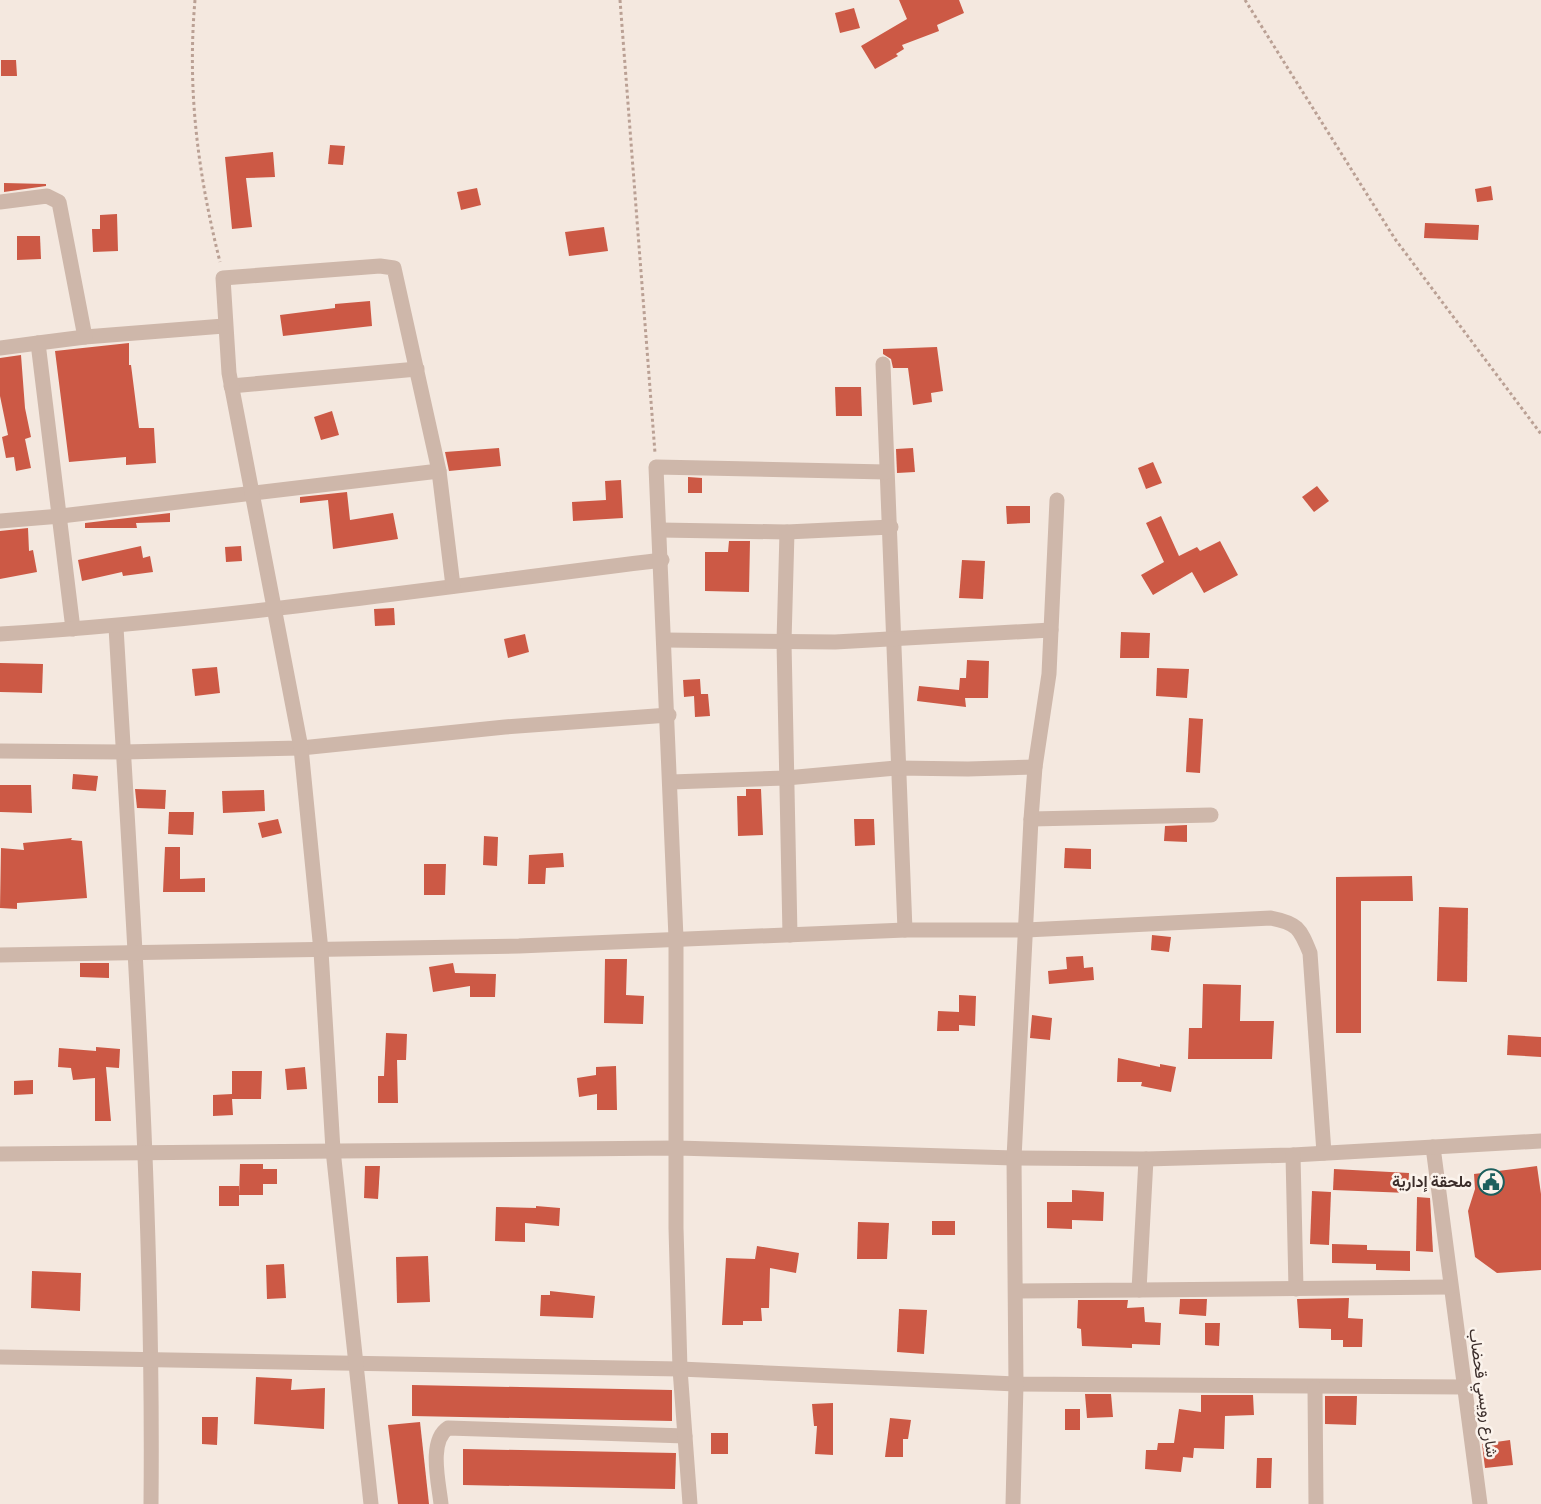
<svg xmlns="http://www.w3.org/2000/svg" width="1541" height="1504" font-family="'Source Sans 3',Vazirmatn,sans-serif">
	<rect width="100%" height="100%" fill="#f4e8df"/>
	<!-- building -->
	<g fill="#cc5945">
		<polygon points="899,0 959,0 964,13 937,25 939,31 902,45 904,49 896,54 898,56 875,69 861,46 907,19"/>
		<polygon points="854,8 860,28 840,33 835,13"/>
		<polygon points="1,60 16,60 17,76 1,76"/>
		<polygon points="330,145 345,146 343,165 328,164"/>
		<polygon points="273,152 275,177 246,178 252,227 232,229 225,157"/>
		<polygon points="4,183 46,184 46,186 4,192"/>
		<polygon points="1491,186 1493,200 1477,202 1475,189"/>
		<polygon points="477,188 481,205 461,210 457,192"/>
		<polygon points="117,214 118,251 93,252 92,229 100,229 100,215"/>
		<polygon points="1425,223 1479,225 1478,240 1424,238"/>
		<polygon points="604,227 608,251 569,256 565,232"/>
		<polygon points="17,236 40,236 41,259 17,260"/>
		<polygon points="370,301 372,326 283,336 280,315 335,308 335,304"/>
		<polygon points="129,343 129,365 131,365 139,428 154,428 156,463 126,465 126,457 69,462 55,351"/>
		<polygon points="937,347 943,391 931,393 932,402 913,405 908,368 893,368 891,359 883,354 883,349"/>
		<polygon points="21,355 25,408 31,437 25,439 31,468 16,471 14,457 6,458 2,437 8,435 0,396 0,358"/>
		<polygon points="835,387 861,387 862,416 836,416"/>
		<polygon points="332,411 339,435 321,440 314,417"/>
		<polygon points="499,448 501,466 449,471 445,452"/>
		<polygon points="913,448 915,472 897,473 896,449"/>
		<polygon points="1153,462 1162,483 1146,489 1138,468"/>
		<polygon points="688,477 702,478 702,493 688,493"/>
		<polygon points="621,480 623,518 573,521 572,502 606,500 605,481"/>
		<polygon points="1317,486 1329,501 1314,512 1302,497"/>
		<polygon points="347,492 350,520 393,513 398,539 333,549 328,500 300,503 300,497"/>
		<polygon points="1006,506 1030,506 1030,523 1007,524"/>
		<polygon points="170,513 170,522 136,523 137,528 85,528 85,523"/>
		<polygon points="1161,516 1179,556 1197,547 1200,551 1220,541 1238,575 1204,593 1192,572 1153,595 1141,575 1164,562 1146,523"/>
		<polygon points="28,528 29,551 33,550 37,572 0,579 0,531"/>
		<polygon points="729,541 750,541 749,592 705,591 705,552 728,552"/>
		<polygon points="141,546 143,558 150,556 153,572 123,576 122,572 82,581 78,560"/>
		<polygon points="241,546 242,561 226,562 225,547"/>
		<polygon points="962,560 985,561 983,599 959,598"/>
		<polygon points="394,608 395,625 375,626 374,609"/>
		<polygon points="1121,632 1150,633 1149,658 1120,658"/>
		<polygon points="525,634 529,652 508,658 504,639"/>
		<polygon points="967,660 989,661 988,698 965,698 966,707 917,701 919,686 959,690 960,678 966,678"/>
		<polygon points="0,663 43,664 42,693 0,692"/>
		<polygon points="217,667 220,693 195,696 192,669"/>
		<polygon points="1157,668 1189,669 1187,698 1156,696"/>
		<polygon points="700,679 701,694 708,694 710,716 695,717 694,696 684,697 683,680"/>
		<polygon points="1189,718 1203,719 1200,773 1186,772"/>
		<polygon points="73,774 98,776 96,791 72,789"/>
		<polygon points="0,785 31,785 32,813 0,812"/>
		<polygon points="135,789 166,790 165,809 137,808"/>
		<polygon points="746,789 761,789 763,835 738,836 737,796 746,796"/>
		<polygon points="264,790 265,811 223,813 222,791"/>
		<polygon points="169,812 194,812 193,835 168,834"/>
		<polygon points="278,819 282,833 262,838 258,823"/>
		<polygon points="854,819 874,819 875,845 855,846"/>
		<polygon points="1187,825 1187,842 1164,841 1165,826"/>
		<polygon points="484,836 498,837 497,866 483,865"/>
		<polygon points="72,838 71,840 82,841 87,898 17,903 17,909 0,908 1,848 24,850 23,843"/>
		<polygon points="165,847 180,847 180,879 205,878 205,892 163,892"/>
		<polygon points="1065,848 1091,849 1091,869 1064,868"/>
		<polygon points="563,853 564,867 546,868 545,884 528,884 529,855"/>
		<polygon points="424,864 446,864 445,895 424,895"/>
		<polygon points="1412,876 1413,901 1361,901 1361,1033 1336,1033 1336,877"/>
		<polygon points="1439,907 1468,908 1467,982 1437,981"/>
		<polygon points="1152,935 1171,937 1169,952 1151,950"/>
		<polygon points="1083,956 1084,968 1093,967 1094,980 1049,984 1048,971 1067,969 1066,957"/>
		<polygon points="605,959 627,959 626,995 644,996 643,1024 604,1023"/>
		<polygon points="80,963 109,963 109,978 80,977"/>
		<polygon points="453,963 455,973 496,974 495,997 470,997 470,986 433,992 429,967"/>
		<polygon points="1203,984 1241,985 1240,1021 1274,1021 1272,1059 1188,1059 1189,1028 1202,1028"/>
		<polygon points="959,995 976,996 975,1026 959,1025 959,1031 937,1031 938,1011 959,1012"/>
		<polygon points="1032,1015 1052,1018 1050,1040 1030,1038"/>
		<polygon points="386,1033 407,1034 406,1060 397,1060 398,1103 378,1103 378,1076 384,1076"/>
		<polygon points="1508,1035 1541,1037 1541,1057 1507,1055"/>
		<polygon points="96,1047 120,1049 119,1068 106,1067 111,1121 95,1121 95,1078 73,1080 71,1068 58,1067 59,1048 96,1051"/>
		<polygon points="1118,1058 1160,1067 1160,1064 1176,1067 1171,1092 1141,1086 1142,1082 1117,1082"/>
		<polygon points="616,1066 617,1110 597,1110 597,1094 579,1097 577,1078 596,1075 596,1067"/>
		<polygon points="305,1067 307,1089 287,1090 285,1069"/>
		<polygon points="232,1071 262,1071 261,1099 232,1099 233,1115 213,1116 213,1095 232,1094"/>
		<polygon points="33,1080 33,1094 14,1095 14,1081"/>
		<polygon points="240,1164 263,1164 263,1169 277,1169 277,1184 263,1184 263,1195 239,1195"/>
		<polygon points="365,1166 380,1166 378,1199 364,1198"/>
		<polygon points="1537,1166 1541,1194 1541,1270 1497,1273 1475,1257 1468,1211 1475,1189 1474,1174"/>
		<polygon points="1334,1169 1409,1173 1408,1193 1333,1190"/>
		<rect x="219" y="1186" width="20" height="20"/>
		<polygon points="1072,1190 1104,1192 1103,1221 1072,1220 1072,1229 1047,1228 1047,1202 1072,1202"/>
		<polygon points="1312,1191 1331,1192 1329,1245 1310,1244"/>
		<polygon points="1417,1197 1430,1198 1433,1252 1416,1251"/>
		<polygon points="536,1206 560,1208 559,1226 525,1223 525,1242 495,1241 496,1207 536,1208"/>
		<rect x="932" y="1221" width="23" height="14"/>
		<polygon points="858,1222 889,1223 887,1259 857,1259"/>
		<polygon points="1332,1244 1367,1245 1367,1250 1410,1251 1410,1271 1376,1270 1376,1264 1332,1263"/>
		<polygon points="757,1246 799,1253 796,1273 770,1268 769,1308 761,1308 762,1321 743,1321 743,1325 722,1325 726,1258 755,1259"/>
		<polygon points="428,1256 430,1302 397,1303 396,1257"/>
		<polygon points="284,1264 286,1298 267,1299 266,1265"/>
		<polygon points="32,1271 81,1273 80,1311 31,1308"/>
		<polygon points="550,1291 595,1296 593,1318 540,1316 541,1295 550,1295"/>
		<polygon points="1349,1298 1348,1318 1363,1319 1362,1347 1343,1347 1343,1340 1331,1340 1331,1329 1299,1328 1297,1299"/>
		<polygon points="1180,1299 1207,1299 1206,1316 1179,1314"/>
		<polygon points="1078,1300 1128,1300 1127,1308 1144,1307 1145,1322 1161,1323 1160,1345 1132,1344 1132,1348 1082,1346 1081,1329 1077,1328"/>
		<polygon points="899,1309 927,1310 924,1354 897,1352"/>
		<polygon points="1205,1323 1220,1323 1219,1346 1205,1345"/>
		<polygon points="256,1377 292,1379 291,1390 325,1388 324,1429 254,1424"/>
		<polygon points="412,1385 672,1390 672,1421 412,1416"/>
		<polygon points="1085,1394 1111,1394 1113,1417 1087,1418"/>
		<polygon points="1201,1395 1253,1395 1254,1415 1225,1416 1224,1449 1194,1448 1193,1458 1183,1457 1181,1472 1145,1469 1146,1450 1157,1450 1158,1443 1174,1443 1179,1409 1201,1412"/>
		<polygon points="1325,1396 1357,1396 1356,1425 1325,1424"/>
		<polygon points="833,1403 833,1455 815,1454 817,1426 814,1426 812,1404"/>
		<rect x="1065" y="1409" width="15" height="21"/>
		<polygon points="202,1417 218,1417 217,1445 202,1444"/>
		<polygon points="890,1418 911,1420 908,1439 903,1439 903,1457 885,1457"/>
		<polygon points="420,1422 429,1504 398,1504 388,1425"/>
		<rect x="711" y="1433" width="17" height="21"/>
		<polygon points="1510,1440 1513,1465 1485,1468 1482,1444"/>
		<polygon points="463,1449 676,1453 675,1489 463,1485"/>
		<polygon points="1257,1458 1272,1458 1271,1488 1256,1488"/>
	</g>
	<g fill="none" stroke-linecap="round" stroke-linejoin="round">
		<!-- path -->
		<g stroke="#baa094" stroke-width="3" stroke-dasharray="3 3" stroke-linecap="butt">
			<path d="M195 0C187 91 198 174 220 262"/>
			<polyline points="620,0 655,453"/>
			<polyline points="1245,0 1395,239 1541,434"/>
		</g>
		<!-- street -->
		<g stroke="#ceb7aa" stroke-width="15">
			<polyline points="0,202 47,196 59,202 85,337 224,326"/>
			<polyline points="38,343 85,337"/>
			<polyline points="0,348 38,343 73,629"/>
			<polyline points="883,364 905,930"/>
			<polyline points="231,386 417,369"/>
			<polyline points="0,521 61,516 439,471"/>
			<polyline points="660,530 787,532 891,527"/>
			<polyline points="787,532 784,642 790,935"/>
			<path d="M116 627C133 919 154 1211 151 1504"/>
			<path d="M0 634C222 620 442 587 662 560"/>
			<polyline points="665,640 835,642 1051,630"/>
			<polyline points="0,751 123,752 301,748 505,727 669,715"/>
			<polyline points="671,782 786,778 896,768 968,769 1035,767"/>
			<polyline points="1031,819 1211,815"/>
			<path d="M0 955 519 946 905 930H1026L1271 918C1297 923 1300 928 1310 953L1324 1153"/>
			<polyline points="1433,1147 1480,1504"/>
			<polyline points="0,1154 677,1148 1014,1158 1146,1159 1293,1155 1541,1141"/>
			<polyline points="1293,1155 1296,1289"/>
			<polyline points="1139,1290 1450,1287"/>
			<polyline points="1017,1291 1139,1290 1146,1159"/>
			<polyline points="0,1357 680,1369 1016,1384 1464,1387"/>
			<polyline points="1315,1388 1316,1504"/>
			<polyline points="371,1504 333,1150 321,951 301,748 229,373 223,278 380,266 394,268 439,471 453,586"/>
			<path d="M441 1504C439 1484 428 1441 448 1428L685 1436"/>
			<polyline points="690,1504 680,1369 676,1228 676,938 656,467 886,472"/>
			<polyline points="1013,1504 1016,1384 1014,1158 1031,819 1035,767 1049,674 1057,500"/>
		</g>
	</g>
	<!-- icons -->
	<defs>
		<g id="civic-ring" transform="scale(1.35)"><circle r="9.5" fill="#fbf3ec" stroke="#1c5f5d" stroke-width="1.5"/><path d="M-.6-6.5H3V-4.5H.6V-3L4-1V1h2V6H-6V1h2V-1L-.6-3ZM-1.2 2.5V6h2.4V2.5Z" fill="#1c5f5d"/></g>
	</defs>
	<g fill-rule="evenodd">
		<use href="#civic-ring" x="1491" y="1182"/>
	</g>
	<g text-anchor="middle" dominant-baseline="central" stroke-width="5" stroke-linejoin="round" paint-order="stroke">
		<!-- poi labels -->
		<g font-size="16" font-weight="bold" fill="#3b2d2a" stroke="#fbf3ec" text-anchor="end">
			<text x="1472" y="1182">ملحقة إدارية</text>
		</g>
		<!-- street labels -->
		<g font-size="16" fill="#3b2d2a" stroke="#fbf3ec">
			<text transform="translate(1483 1393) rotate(82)">شارع رويسي قحضاب</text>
		</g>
	</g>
</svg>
